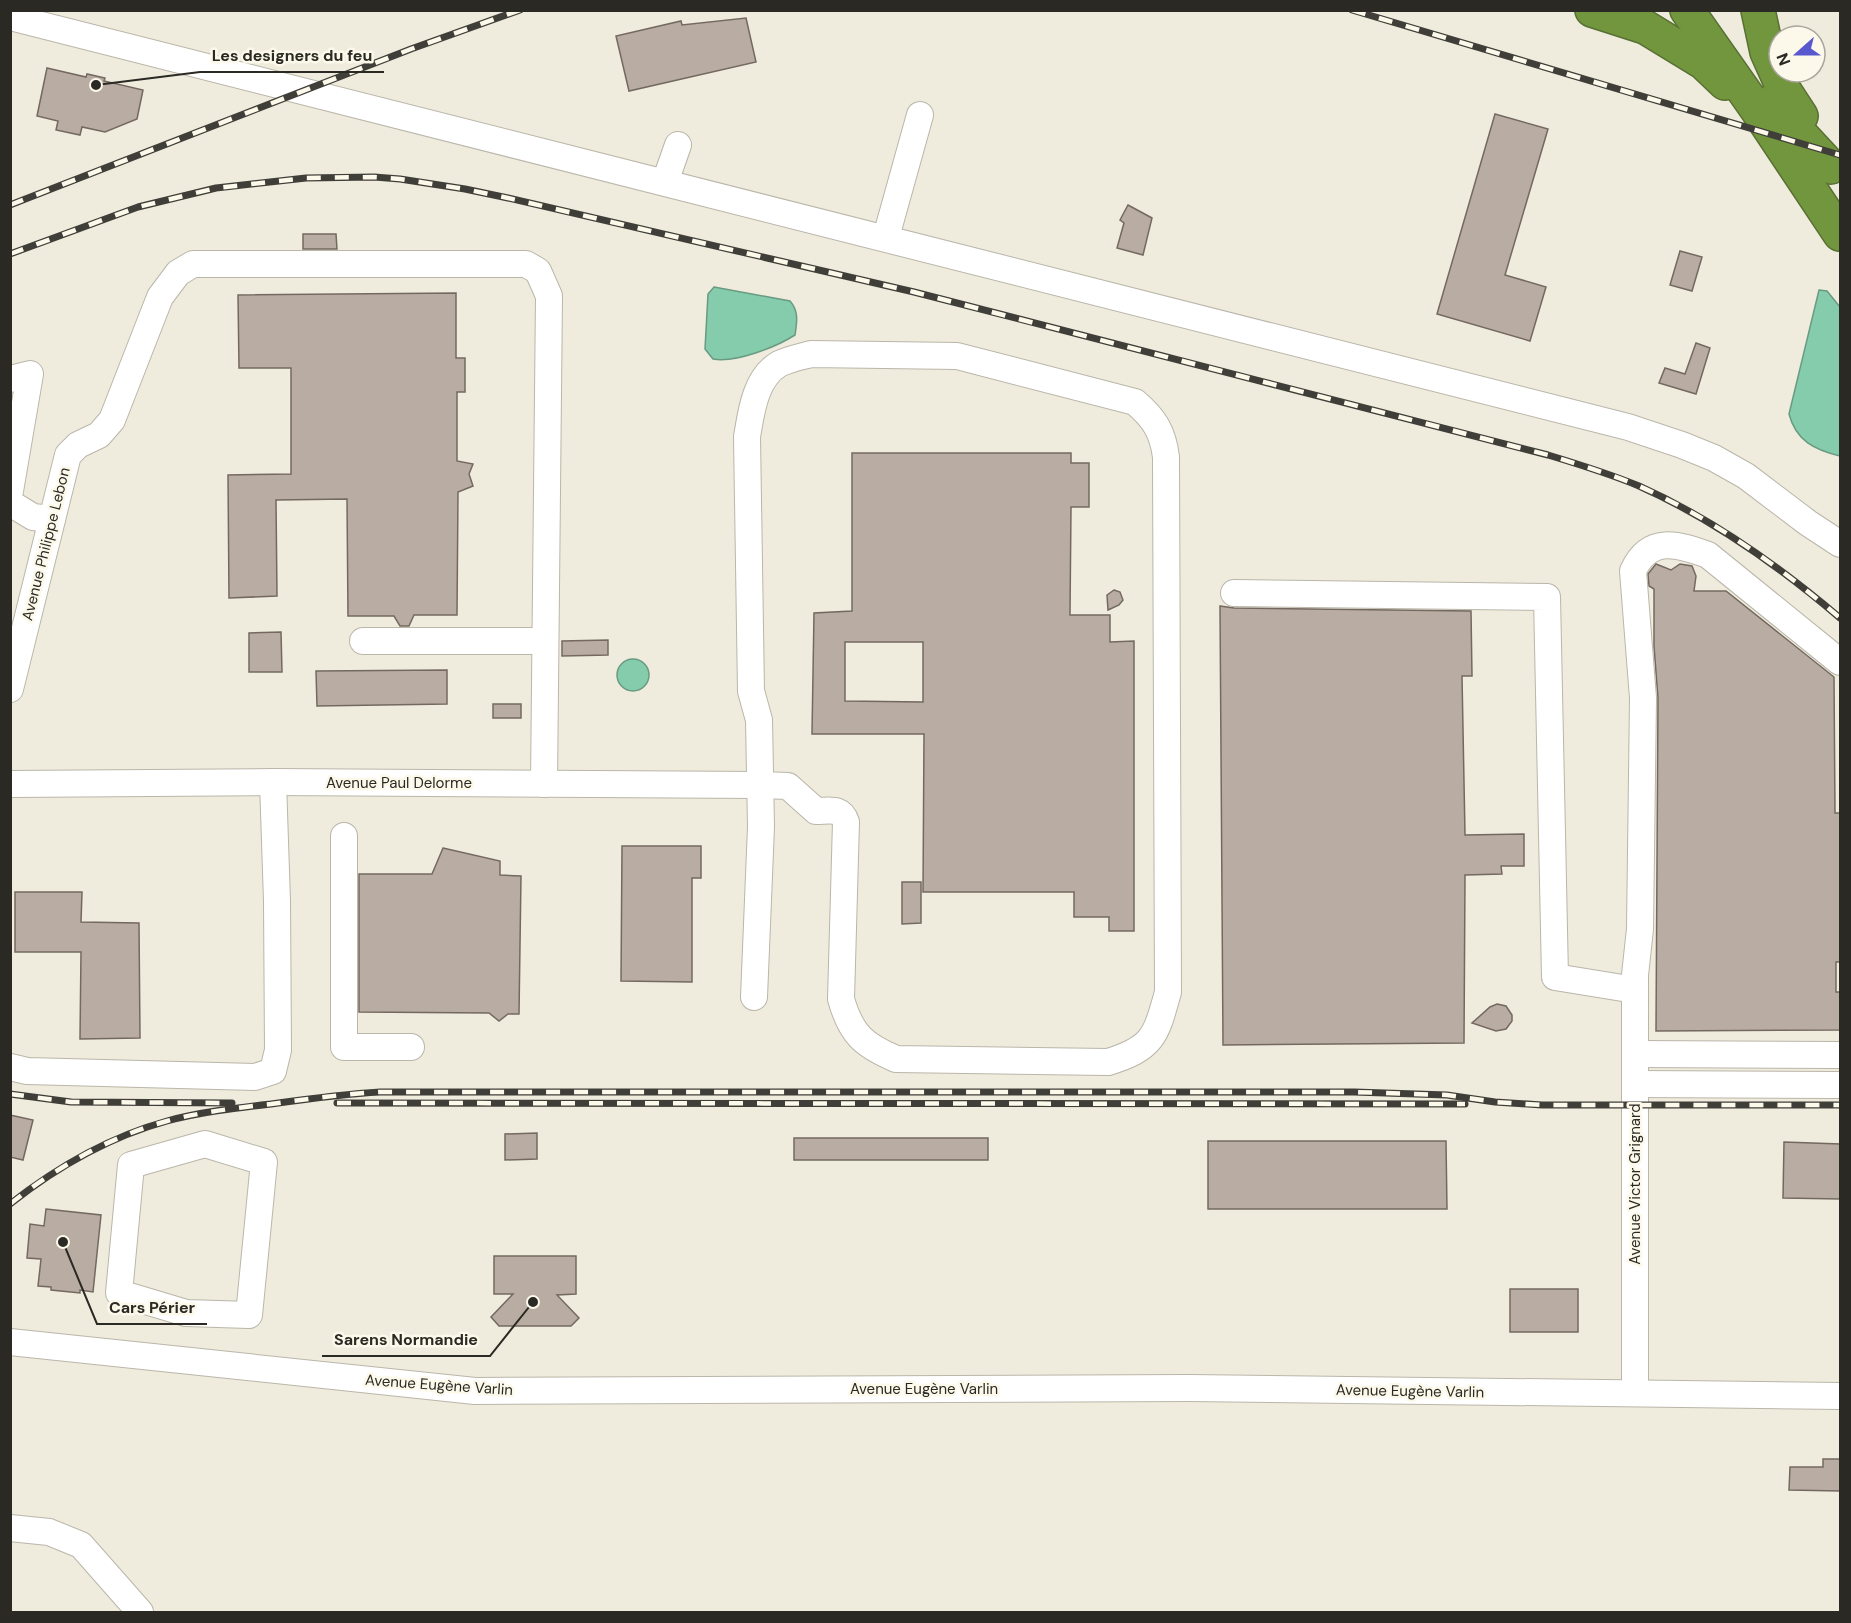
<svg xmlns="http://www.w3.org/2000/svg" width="1851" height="1623" font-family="'DM Sans',sans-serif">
	<rect width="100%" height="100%" fill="#efebdd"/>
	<!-- water -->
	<g fill="#84ccab" stroke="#699b82" stroke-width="1.5">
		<path d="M714 287 790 301C799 311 797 322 795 335 776 347 736 363 713 359L705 349 708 294Z"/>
		<path d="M1819 290 1827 291 1840 307V456C1815 450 1796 441 1789 414Z"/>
		<circle cx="633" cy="675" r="16"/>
	</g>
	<!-- building -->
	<g fill="#b9ada3" stroke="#746960" stroke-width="1.5" fill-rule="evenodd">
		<polygon points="746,18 756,62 629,91 616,36 681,21 682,25"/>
		<polygon points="47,68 86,77 87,74 105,78 104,81 143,90 137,119 105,132 82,127 80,135 56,130 58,121 37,116"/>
		<polygon points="1495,114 1548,129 1505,275 1546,287 1530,341 1437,314"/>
		<polygon points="1128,205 1152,218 1143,255 1117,248 1124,223 1120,220"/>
		<polygon points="303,234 336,234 337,249 303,249"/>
		<polygon points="1680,251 1702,257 1692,291 1670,285"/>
		<polygon points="456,293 456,358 465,358 465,392 457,392 457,461 473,464 469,474 473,486 458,492 457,615 414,615 409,626 400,626 394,616 348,616 347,499 276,500 277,596 229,598 228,475 291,474 291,368 239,368 238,295"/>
		<polygon points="1696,343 1710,348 1696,394 1659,383 1665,368 1685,374"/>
		<path d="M852 453H1071V463H1089V507H1071L1070 615H1110V642L1134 641V931H1109V917H1074V892H923L924 734H812L814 613 852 611ZM845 642H923V702L845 701Z"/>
		<polygon points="1656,564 1671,570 1680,564 1692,566 1696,576 1694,591 1726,591 1834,677 1835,813 1840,813 1840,962 1836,962 1836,992 1840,992 1840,1030 1656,1031 1658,698 1654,646 1654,589 1649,586 1648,574"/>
		<polygon points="1114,590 1120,592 1123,600 1119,605 1108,610 1107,595"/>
		<polygon points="1220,606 1234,608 1471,611 1472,676 1462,676 1465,835 1524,834 1524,866 1501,866 1502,874 1465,875 1464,1043 1223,1045"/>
		<polygon points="281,632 282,672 249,672 249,633"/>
		<polygon points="608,640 608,655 562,656 562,641"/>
		<polygon points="447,670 447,704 317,706 316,671"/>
		<rect x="493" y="704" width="28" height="14"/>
		<polygon points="622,846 701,846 701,878 692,878 692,982 621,981"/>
		<polygon points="443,848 500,861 500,875 521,876 519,1014 508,1014 499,1021 489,1013 359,1012 359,874 432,874"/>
		<polygon points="902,882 921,882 921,923 902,924"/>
		<polygon points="15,892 82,892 81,922 139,923 140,1038 80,1039 81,952 15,952"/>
		<polygon points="1497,1004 1506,1006 1512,1015 1512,1021 1506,1029 1496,1031 1472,1023 1490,1007"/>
		<polygon points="10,1115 33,1120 23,1160 10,1157"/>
		<polygon points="537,1133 537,1159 505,1160 505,1134"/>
		<rect x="794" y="1138" width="194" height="22"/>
		<polygon points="1208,1141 1446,1141 1447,1209 1208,1209"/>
		<polygon points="1784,1142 1840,1144 1840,1199 1783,1198"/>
		<polygon points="46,1209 101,1215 93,1292 80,1290 80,1293 51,1290 51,1287 38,1286 41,1259 27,1258 30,1224 44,1226"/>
		<polygon points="494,1256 576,1256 576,1294 557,1295 579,1318 571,1326 499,1326 491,1317 513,1294 494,1294"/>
		<rect x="1510" y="1289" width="68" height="43"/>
		<polygon points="1823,1459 1840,1459 1840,1491 1789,1490 1790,1467 1823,1467"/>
	</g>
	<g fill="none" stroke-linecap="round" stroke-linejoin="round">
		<!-- minor casing -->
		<g stroke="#bab6a9" stroke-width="28">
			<g id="minor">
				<polyline points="10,17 1628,427 1682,445 1714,458 1746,476 1808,523 1840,544"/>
				<polyline points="665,182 678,145"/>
				<polyline points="886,237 920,115"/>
				<polyline points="10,379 30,374 10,491"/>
				<polyline points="10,503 33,517 52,519"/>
				<polyline points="1234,593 1547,597 1555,977 1635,990"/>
				<polyline points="363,641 545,641"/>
				<polyline points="10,689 68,455 78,445 99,435 112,420 160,297 178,273 193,264 526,264 538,271 549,296 544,784"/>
				<path d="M10 784 273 782 760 785 788 786 816 811C830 811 841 807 846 822L841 999C851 1034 863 1045 896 1059L1108 1062C1154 1048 1156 1035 1168 992L1166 457C1163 432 1154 418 1135 402L957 356 811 354C800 357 789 359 779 364 755 378 751 413 747 437L751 691 759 720 761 827 754 997"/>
				<polyline points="344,836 344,1047 411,1047"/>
				<polyline points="1635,1054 1840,1055"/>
				<polyline points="10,1067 27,1071 255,1077 273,1071 278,1050 277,901 273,782"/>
				<polyline points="1635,1084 1840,1085"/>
				<polygon points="205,1144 264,1162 249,1315 186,1313 119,1293 131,1165"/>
				<polyline points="10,1342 475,1391 1189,1388 1840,1396"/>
				<path d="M1635 1393V975L1640 929 1643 698 1633 571C1649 535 1678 544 1708 555L1840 662"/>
				<polyline points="10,1528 49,1532 81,1545 140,1612"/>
			</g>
		</g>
		<!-- highway casing -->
		<g stroke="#587034" stroke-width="36">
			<g id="highway">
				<polyline points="1592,10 1645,27 1704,63 1725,83"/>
				<polyline points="1687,10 1758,111 1840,234"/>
				<polyline points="1758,10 1767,52 1784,90 1801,116"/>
				<polyline points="1775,99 1792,125 1831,167"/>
			</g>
		</g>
		<!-- minor -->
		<use href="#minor" stroke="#fff" stroke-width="26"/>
		<!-- highway -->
		<use href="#highway" stroke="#71963d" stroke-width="33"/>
		<!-- rail casing -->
		<g stroke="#403e38" stroke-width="7">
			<g id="rail">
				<polyline points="1352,10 1840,155"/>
				<polyline points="10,205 411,49 520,10"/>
				<path d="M10 254 138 207 216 188 306 178 374 177 400 179 465 189 508 198 914 292 1548 455C1578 464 1610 474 1639 486 1713 519 1779 566 1840 618"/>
				<polyline points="10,1094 71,1102 232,1103"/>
				<polyline points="337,1103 1465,1104"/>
				<path d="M10 1204C57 1167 109 1137 167 1121 200 1112 236 1108 271 1104 307 1099 343 1094 380 1092H1354L1447 1095 1495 1102 1542 1105H1840"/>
			</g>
		</g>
		<!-- rail -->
		<use href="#rail" stroke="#fcf8ea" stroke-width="4.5" stroke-dasharray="14" stroke-linecap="butt"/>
	</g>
	<g text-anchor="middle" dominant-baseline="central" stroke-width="5" stroke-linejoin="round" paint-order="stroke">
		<!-- street labels -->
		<g font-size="15" fill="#2b2924" stroke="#fcf8ea">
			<text transform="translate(46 544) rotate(-76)">Avenue Philippe Lebon</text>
			<text x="399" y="783">Avenue Paul Delorme</text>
			<text transform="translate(1635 1184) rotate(-90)">Avenue Victor Grignard</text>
			<text transform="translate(439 1385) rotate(4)">Avenue Eugène Varlin</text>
			<text x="924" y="1389">Avenue Eugène Varlin</text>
			<text transform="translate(1410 1391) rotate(1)">Avenue Eugène Varlin</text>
		</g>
	</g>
	<!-- callouts -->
	<path fill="none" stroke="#2b2924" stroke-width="2" d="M96 85L200 72H384M63 1242L97 1324H207M533 1302L490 1356H322"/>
	<g fill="#2b2924" stroke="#fcf8ea" stroke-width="2">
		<circle cx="96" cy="85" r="6"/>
		<circle cx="63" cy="1242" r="6"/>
		<circle cx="533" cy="1302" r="6"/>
	</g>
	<g font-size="16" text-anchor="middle" font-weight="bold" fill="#2b2924" stroke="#fcf8ea" stroke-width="5" stroke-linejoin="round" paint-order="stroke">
		<text x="292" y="61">Les designers du feu</text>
		<text x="152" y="1313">Cars Périer</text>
		<text x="406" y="1345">Sarens Normandie</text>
	</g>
	<!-- border -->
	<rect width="1851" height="1623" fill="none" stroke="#2b2924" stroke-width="24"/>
	<!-- north arrow -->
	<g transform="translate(1797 54) rotate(249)"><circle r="28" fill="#fcf8ea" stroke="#a8a59b" stroke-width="1.5"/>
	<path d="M0-4.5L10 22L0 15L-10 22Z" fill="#5858cf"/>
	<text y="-9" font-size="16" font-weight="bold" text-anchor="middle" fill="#2b2924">N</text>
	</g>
</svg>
